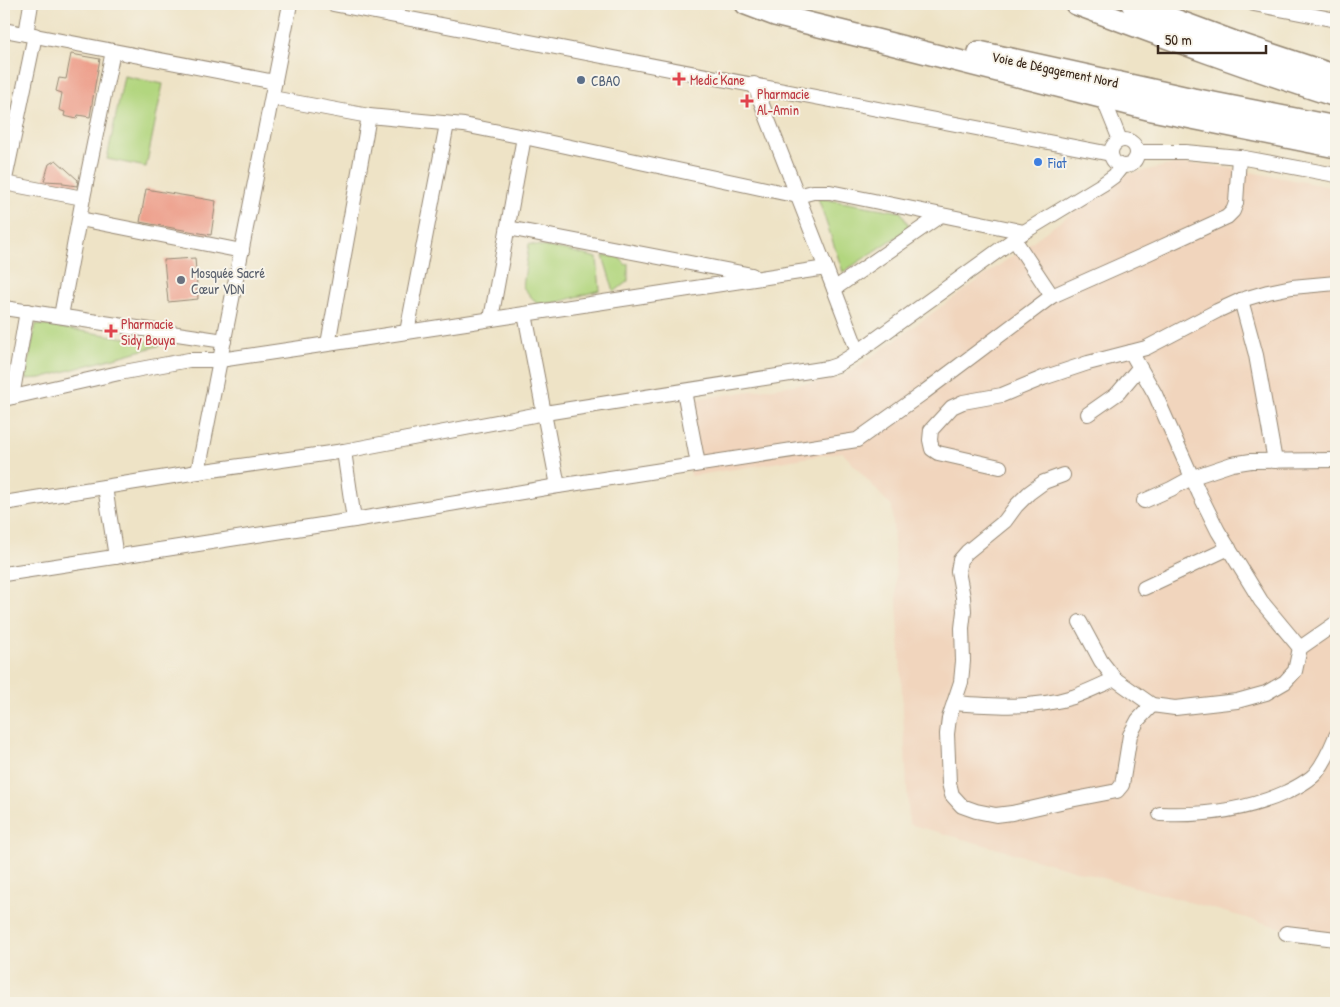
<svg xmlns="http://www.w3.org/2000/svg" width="1340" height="1007" font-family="'Patrick Hand',sans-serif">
	<rect width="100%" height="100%" fill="#f7f3e8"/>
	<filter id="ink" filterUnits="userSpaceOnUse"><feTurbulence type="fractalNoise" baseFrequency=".02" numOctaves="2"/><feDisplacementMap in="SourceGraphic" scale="10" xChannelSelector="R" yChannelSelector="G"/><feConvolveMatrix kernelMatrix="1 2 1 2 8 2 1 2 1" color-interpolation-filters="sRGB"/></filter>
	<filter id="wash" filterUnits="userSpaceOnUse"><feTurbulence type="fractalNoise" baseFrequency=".0096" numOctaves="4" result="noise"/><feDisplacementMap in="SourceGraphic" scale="20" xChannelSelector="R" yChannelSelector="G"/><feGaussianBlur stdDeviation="1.12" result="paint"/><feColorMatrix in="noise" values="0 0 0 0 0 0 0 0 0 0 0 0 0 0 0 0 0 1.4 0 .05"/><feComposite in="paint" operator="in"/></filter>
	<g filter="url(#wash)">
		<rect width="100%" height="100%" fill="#eee3c6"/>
		<!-- built -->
		<polygon fill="#f1d5bd" points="1174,164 1207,164 1336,188 1336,943 909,824 892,507 842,452 691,476 682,401 836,379 853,370 1125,175"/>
		<!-- green -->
		<g fill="#b2d67f" stroke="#76804e">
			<polygon points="124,76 163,84 146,167 107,159"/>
			<polygon points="818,198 901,212 910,228 843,272"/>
			<polygon points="529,244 566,250 597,258 600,290 559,302 537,304 523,287"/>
			<polygon points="603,256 618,256 626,265 628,263 628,281 614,292"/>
			<polygon points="36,324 165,344 41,378 25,379"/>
		</g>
		<g id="blocks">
			<!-- building -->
			<g fill="#ed9e8a">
				<polygon points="71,54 100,59 95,85 90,117 78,115 77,119 64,116 65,112 59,110 62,93 56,91 59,78 66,79"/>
				<polygon points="56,160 78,180 77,186 63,184 63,182 44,181 49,164"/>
				<polygon points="146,189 216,201 211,235 140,222"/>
				<polygon points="195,258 198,299 168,302 164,260"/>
			</g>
		</g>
	</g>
	<g filter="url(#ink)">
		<use href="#blocks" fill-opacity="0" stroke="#948672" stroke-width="1"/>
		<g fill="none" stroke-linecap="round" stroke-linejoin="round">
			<!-- minor casing -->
			<g stroke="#948672" stroke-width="16">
				<g id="minor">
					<polyline points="333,4 1111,154"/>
					<polyline points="1254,4 1336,20"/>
					<polyline points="4,30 275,82"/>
					<polyline points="26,34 31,4"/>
					<polyline points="754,84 834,289 858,352"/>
					<polyline points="272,98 369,116 464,125 524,137 798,196 813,192 830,192 1024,232"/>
					<polyline points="1103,98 1120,140"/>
					<circle cx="1124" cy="153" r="13"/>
					<polyline points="1137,152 1185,152 1239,157 1336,175"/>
					<polyline points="4,183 83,198"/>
					<polyline points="4,184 35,35"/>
					<polyline points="80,219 242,251"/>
					<polyline points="508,228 752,275"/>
					<polyline points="1014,239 1052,296"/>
					<polyline points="834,289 941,215"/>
					<polyline points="1241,300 1256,355 1275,461"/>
					<polyline points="4,308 224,341"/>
					<polyline points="525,314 558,486"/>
					<polyline points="61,316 83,198 113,51"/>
					<polyline points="491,319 524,137"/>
					<polyline points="407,332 447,124"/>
					<polyline points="328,344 369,116"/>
					<polyline points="1131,352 1155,394 1199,493 1218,531 1261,601 1300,648"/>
					<polyline points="684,391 698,464"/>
					<polyline points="12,397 27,311"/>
					<polyline points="4,399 119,373 189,360 220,360 328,344 826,268"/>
					<polyline points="1088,414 1118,393 1139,368"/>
					<polyline points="344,451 354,520"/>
					<polyline points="1000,467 938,453 932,449 930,440 931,430 952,407 963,402 1002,395 1043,378 1088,363 1146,348 1217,311 1241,300 1268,292 1292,287 1336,283"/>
					<polyline points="198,472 290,4"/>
					<polyline points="1063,475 1044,482 1029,493 1016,506 1005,521 967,552 960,560 958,571 963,597 964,611 962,628 963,661 961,682 949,718 947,734 949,783 952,795 962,806 976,811 996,815 1012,813 1065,801 1117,791 1122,785 1130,735 1138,720 1152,705"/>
					<polyline points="105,487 116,557"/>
					<polyline points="1144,501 1171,489 1193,477 1232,464 1251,461 1336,460"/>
					<polyline points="4,503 198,472 344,451 545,413 828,368 837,365 858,352 1024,232 1103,184 1114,176 1122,166"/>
					<polyline points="4,574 354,520 558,486 857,440 923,393 1052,296 1142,256 1227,217 1233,211 1236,203 1239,157"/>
					<polyline points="1144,588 1229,548"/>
					<polyline points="1080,622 1101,661 1115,679 1152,705 1175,708 1237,701 1266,693 1285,682 1295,671 1300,648 1336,623"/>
					<path d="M954 703C994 706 1034 709 1073 697 1087 692 1101 685 1115 679"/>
					<path d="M1160 814C1204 816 1247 810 1287 792 1297 787 1309 781 1316 773 1325 762 1331 748 1336 736"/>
					<polyline points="1286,933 1336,939"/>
				</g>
			</g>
			<!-- highway casing -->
			<g stroke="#948672" stroke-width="24">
				<g id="highway">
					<polyline points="746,4 775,15 872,39 1152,110 1336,147"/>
					<path d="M1076 4C1162 36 1248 68 1336 96"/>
					<polyline points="1132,4 1240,44 1336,76"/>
					<polyline points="979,52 1193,99 1336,127"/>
				</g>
			</g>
			<!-- minor -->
			<use href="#minor" stroke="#fff" stroke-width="14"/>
			<!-- highway -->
			<use href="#highway" stroke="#fff" stroke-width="21"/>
		</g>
	</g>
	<!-- markers -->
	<g fill="#e0444e" stroke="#f7f3e8" stroke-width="2">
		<path d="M676.5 71.5h5v5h5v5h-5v5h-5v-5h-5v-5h5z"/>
		<path d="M744.5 93.5h5v5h5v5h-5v5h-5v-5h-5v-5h5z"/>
		<path d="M108.5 323.5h5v5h5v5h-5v5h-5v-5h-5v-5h5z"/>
	</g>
	<circle fill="#5c6f8a" stroke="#f7f3e8" stroke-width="2" cx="581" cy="80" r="5"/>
	<circle fill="#3f7fe0" stroke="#f7f3e8" stroke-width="2" cx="1038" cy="162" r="5"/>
	<circle fill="#6b7280" stroke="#f7f3e8" stroke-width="2" cx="181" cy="280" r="5"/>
	<g text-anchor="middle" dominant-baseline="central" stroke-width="4" stroke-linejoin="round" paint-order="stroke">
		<!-- street labels -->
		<g font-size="14" fill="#3b2a1e" stroke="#f7f3e8">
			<text transform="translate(1055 69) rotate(12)">Voie de Dégagement Nord</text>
		</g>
		<!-- health labels -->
		<g font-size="14" fill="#be3a42" stroke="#f7f3e8" text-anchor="start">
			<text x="690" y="79">Medic'Kane</text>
			<text x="757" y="93">Pharmacie<tspan x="757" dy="16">Al-Amin</tspan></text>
			<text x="121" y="323">Pharmacie<tspan x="121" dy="16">Sidy Bouya</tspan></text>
		</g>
		<!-- service labels -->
		<g font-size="14" fill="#4e5e75" stroke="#f7f3e8" text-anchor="start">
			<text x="591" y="80">CBAO</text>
		</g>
		<!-- shop labels -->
		<g font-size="14" fill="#366cbe" stroke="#f7f3e8" text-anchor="start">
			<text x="1048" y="162">Fiat</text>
		</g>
		<!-- worship labels -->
		<g font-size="14" fill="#5b616d" stroke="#f7f3e8" text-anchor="start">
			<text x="191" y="272">Mosquée Sacré<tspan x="191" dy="16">Cœur VDN</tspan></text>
		</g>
	</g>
	<!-- margin -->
	<rect width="1340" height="1007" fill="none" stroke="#f7f3e8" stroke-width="20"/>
	<!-- scale -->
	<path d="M1158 45v8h108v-8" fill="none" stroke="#3b2a1e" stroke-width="2.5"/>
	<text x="1165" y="45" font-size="15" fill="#3b2a1e" stroke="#f7f3e8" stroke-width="4" paint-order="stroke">50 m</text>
</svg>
